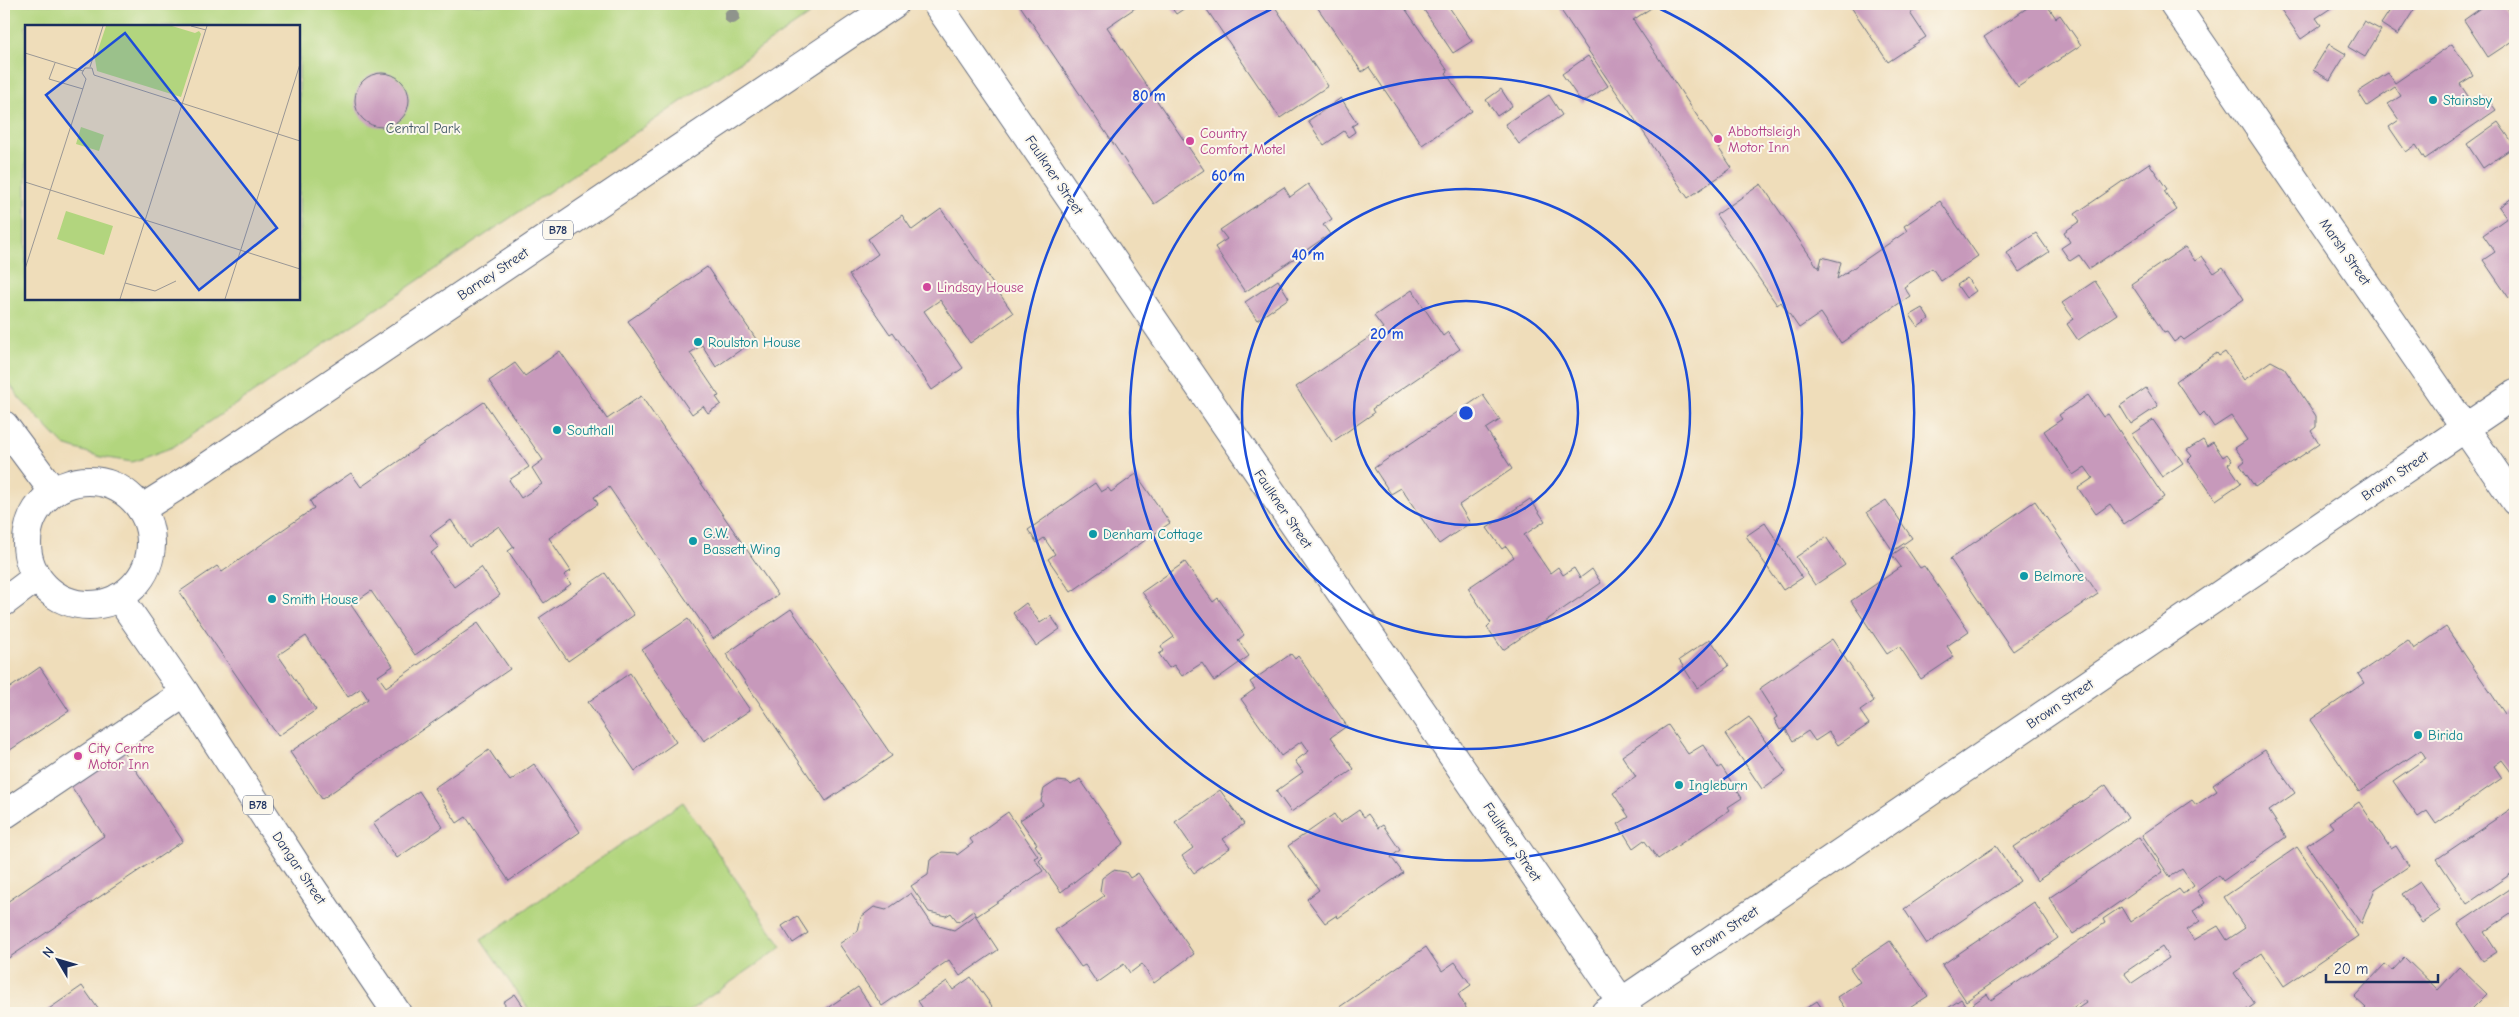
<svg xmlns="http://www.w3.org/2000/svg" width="2519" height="1017" font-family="'Comic Neue',sans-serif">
	<rect width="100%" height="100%" fill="#fbf7ec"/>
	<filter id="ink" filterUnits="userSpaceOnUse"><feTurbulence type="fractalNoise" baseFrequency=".02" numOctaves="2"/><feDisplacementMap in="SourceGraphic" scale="10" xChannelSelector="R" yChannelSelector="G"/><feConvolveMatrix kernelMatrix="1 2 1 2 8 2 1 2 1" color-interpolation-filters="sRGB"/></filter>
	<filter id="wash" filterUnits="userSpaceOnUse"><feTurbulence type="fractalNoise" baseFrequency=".0096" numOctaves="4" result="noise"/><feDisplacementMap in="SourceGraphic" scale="20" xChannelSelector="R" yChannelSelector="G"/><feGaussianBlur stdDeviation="1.12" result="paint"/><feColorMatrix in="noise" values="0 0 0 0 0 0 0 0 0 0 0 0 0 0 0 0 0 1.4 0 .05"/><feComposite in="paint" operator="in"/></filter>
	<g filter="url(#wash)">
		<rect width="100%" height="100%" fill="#efddba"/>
		<!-- green -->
		<g fill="#b2d57e" stroke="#66826e" fill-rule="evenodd">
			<path d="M4 4H825L173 447 132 462 101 457 64 445 20 399 4 375ZM26 26H299V299H26Z"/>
			<polygon points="683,802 782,947 686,1013 531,1013 481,940"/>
		</g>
		<g id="blocks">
			<!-- building -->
			<g fill="#c799bb" fill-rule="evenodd">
				<polygon points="1019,4 1141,4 1107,27 1204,170 1154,204"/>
				<polygon points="1169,4 1191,4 1176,14"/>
				<polygon points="1203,4 1273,4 1328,86 1280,118"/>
				<polygon points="1315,4 1402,4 1448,71 1446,73 1472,111 1422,145 1369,67 1362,72"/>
				<polygon points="1433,4 1447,4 1472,41 1453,53 1424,10"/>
				<polygon points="1560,4 1657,4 1633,20 1732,168 1688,198 1558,6"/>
				<polygon points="1849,4 1923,4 1910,13 1926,37 1888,62"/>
				<polygon points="2033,4 2046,4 2056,18 2060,15 2081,45 2018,87 1984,37"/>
				<polygon points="2277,4 2337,4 2316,18 2321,25 2301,39"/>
				<polygon points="2394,4 2408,4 2415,8 2398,35 2381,24"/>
				<polygon points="2487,4 2505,4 2515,19 2515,39 2488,57 2464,20"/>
				<polygon points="2364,21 2381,30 2365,57 2348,47"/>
				<polygon points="2329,44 2346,54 2330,80 2313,70"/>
				<polygon points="2452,44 2473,76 2460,84 2474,105 2486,97 2496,110 2425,159 2416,145 2406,152 2389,127 2399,120 2388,104 2401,96 2395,87 2367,106 2358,92 2388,73 2395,83"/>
				<polygon points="1588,56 1608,86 1582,103 1562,74"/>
				<circle cx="382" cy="100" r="27"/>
				<polygon points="1501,89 1512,106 1497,116 1486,100"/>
				<polygon points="1549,95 1562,115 1519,144 1505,124"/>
				<polygon points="1341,98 1357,123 1352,126 1355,132 1348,137 1344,131 1324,145 1308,121"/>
				<polygon points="2498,122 2515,146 2483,168 2467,144"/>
				<polygon points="2149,163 2167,189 2164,191 2177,210 2089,269 2079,255 2070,261 2061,248 2070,242 2064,232 2080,221 2075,214"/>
				<polygon points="1308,184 1332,219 1323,225 1330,234 1245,292 1215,247 1227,239 1220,230 1284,187 1290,197"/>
				<polygon points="1761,184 1819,269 1822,257 1841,262 1837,279 1907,231 1904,226 1940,201 1978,256 1941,281 1932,268 1904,287 1910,296 1841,343 1821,313 1799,328 1781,302 1777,305 1716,215"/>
				<polygon points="2515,196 2515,294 2509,298 2483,260 2495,252 2483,235 2507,218 2499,207"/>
				<polygon points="941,209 1013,313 970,343 940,300 924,311 963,368 932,390 893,332 890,334 849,275 878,254 868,239 902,215 912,230"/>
				<polygon points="2036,233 2049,252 2019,272 2007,253"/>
				<polygon points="2185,247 2195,261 2202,256 2214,273 2223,267 2244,299 2184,340 2181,337 2174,342 2167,332 2164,333 2131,284"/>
				<polygon points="707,267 756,339 716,367 702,345 690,353 719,396 716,397 721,404 708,413 703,406 692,414 628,321"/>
				<polygon points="1967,278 1976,291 1966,298 1957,285"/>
				<polygon points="1278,280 1289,298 1257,320 1245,302"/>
				<polygon points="2095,281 2117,314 2078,340 2067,324 2074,319 2062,303"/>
				<polygon points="1412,290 1443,336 1448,332 1460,349 1372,409 1374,413 1332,442 1296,387 1383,328 1374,316"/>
				<polygon points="1922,308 1929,319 1918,327 1910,315"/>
				<polygon points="560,351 607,419 641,396 778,595 713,639 609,487 594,497 598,504 549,538 571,571 564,575 571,584 544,603 508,551 514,547 499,526 469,547 451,520 430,535 438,547 431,553 454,587 481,567 500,595 415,655 371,591 351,605 393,666 378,676 386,687 478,623 510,669 322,799 290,752 368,699 361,688 348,697 306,636 278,655 316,710 278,736 179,592 217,566 222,572 314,508 310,501 351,473 361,487 484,402 529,467 509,480 521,498 542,484 532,468 543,460 489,381 515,363 525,376"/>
				<polygon points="2225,352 2244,380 2271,361 2284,368 2316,416 2316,427 2311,431 2319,444 2255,487 2240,465 2245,461 2235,448 2247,440 2231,416 2214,427 2204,412 2200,416 2176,381 2217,353 2219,356"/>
				<polygon points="2146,388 2158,406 2131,424 2120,406"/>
				<polygon points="1483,395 1500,420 1486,429 1512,469 1459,505 1470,523 1439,544 1401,488 1391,494 1374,468"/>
				<polygon points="2088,395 2103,417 2108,414 2164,497 2124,524 2110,504 2096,514 2078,488 2093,478 2085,467 2073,475 2044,431 2062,419 2059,415"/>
				<polygon points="2153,420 2183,463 2162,477 2132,434"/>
				<polygon points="2203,440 2207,446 2213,442 2223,457 2227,454 2232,461 2228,464 2241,483 2216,500 2188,460 2192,456 2187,450"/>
				<polygon points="1136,474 1170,523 1071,592 1048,559 1055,554 1044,538 1037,543 1028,530 1095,483 1101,492 1108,488 1111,492"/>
				<polygon points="1530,499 1545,521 1524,535 1550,573 1558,567 1563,575 1574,568 1580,578 1592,569 1601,583 1503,650 1487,627 1491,623 1468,588 1514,557 1506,546 1502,549 1487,528"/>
				<polygon points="1886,500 1912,538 1893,551 1867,512"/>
				<polygon points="2035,501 2098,594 2013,651 1950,559"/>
				<polygon points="1765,523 1802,578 1783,590 1746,536"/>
				<polygon points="1826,537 1845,565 1815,585 1796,557"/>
				<polygon points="1905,546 1920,568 1924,566 1969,631 1947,646 1954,657 1921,679 1899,646 1887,654 1851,601 1901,567 1892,555"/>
				<polygon points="1185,562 1213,602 1218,598 1244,635 1238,640 1249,656 1214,681 1202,663 1182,676 1174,665 1169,668 1159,654 1164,651 1161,646 1174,637 1142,592"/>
				<polygon points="605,573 634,615 568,661 539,618"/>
				<polygon points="1026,603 1040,623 1051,616 1060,629 1036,646 1013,613"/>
				<polygon points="791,609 892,756 826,801 726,654"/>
				<polygon points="688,619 750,710 704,741 642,650"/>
				<polygon points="2446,627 2505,714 2515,708 2515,769 2511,772 2502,760 2494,766 2502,778 2436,824 2427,811 2418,817 2393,781 2426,758 2421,750 2359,792 2310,720 2364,683 2358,674 2408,640 2414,649"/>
				<polygon points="1710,639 1729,666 1697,688 1679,660"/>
				<polygon points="1832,639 1874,701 1860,711 1869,724 1838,745 1829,732 1815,741 1808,731 1793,741 1785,728 1780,730 1774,719 1777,717 1759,689"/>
				<polygon points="1291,654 1295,659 1298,656 1347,726 1331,737 1354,769 1291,812 1276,791 1303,772 1295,761 1309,751 1302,741 1281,756 1241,699 1255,689 1250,682"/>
				<polygon points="40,667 69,711 4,754 4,692"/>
				<polygon points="630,673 676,742 635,771 588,702"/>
				<polygon points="1749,717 1786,772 1762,789 1725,734"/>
				<polygon points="1668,725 1688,754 1703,745 1718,768 1721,766 1742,798 1728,807 1730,810 1658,859 1644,840 1633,848 1618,824 1629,817 1613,793 1636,777 1622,756"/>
				<polygon points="489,750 510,781 534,764 580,832 509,881 466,817 457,823 434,788"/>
				<path d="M2265 750 2295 793 2269 811 2286 837 2223 881 2219 875 2197 891 2205 903 2193 911 2200 921 2187 930 2194 940 2218 926 2227 940 2245 928 2224 897 2297 847 2358 936 2284 986 2262 953 2234 973 2255 1004 2242 1013H2071L2086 1003 2084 1000 2065 1013H1979L1973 1004 1987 994 1991 1000 2105 923 2103 919 2121 907 2130 922 2179 889 2183 894 2194 886 2182 869 2170 877 2142 835 2192 800 2196 805 2217 791 2213 785ZM2162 947 2169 958 2132 983 2124 973Z"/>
				<polygon points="123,751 183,841 4,961 4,904 104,836 71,786"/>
				<polygon points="1080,779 1124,843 1061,892 1039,861 1043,857 1035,845 1037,844 1020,820 1043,805 1041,801 1044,789 1056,781 1068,782 1071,785"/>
				<polygon points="2106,785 2128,818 2037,881 2014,847"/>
				<polygon points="1220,790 1244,824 1223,839 1230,848 1194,873 1182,856 1193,848 1175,822"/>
				<polygon points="419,791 443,827 397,858 373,823"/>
				<polygon points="2359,802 2391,849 2396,846 2409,866 2375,889 2361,924 2307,845 2333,827 2329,822"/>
				<polygon points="2515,806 2515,871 2467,904 2437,859"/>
				<polygon points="1359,810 1364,817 1368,814 1378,828 1383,825 1400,850 1391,857 1403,873 1338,918 1337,915 1325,923 1307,899 1319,890 1288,846 1334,814 1340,823"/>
				<polygon points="1008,812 1038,856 1034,858 1043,871 977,916 973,911 958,922 951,913 946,916 929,912 911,886 928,875 930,860 942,852 956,853 957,855 973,843 970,839"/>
				<polygon points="2139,837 2163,872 2073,934 2049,898"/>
				<polygon points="1996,846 2020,881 1927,944 1904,909"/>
				<polygon points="1113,870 1126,872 1130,878 1138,873 1194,954 1154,983 1142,964 1130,973 1124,964 1097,983 1085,965 1081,967 1055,930 1104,896 1100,891 1102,878"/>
				<polygon points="2420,882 2440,911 2422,923 2402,894"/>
				<polygon points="2513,887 2515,891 2515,911 2484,932 2497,952 2483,961 2458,924"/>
				<polygon points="911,893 932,924 954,930 975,915 998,950 960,976 949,960 882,1006 839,944 858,931 861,917 874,907 886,910"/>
				<polygon points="2034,902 2058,938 1966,1001 1942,965"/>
				<polygon points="797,916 808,933 793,943 782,926"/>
				<polygon points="1890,941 1928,996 1902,1013 1848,1013 1837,997 1860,982 1850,968"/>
				<polygon points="1426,947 1442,971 1455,962 1471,985 1458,994 1469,1013 1341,1013 1338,1008"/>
				<polygon points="2404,957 2438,990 2459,967 2487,994 2468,1013 2361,1013 2366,1008 2354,997 2385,964 2392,970"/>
				<polygon points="971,977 997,1013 920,1013 924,1010 918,1001 947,981 953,990"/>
				<polygon points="82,986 101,1013 43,1013"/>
				<polygon points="858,987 875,1013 820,1013"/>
				<polygon points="515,994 528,1013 511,1013 503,1002"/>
				<polygon points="1961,999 1971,1013 1941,1013"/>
				<polygon points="1817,1001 1825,1013 1799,1013"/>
			</g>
		</g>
	</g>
	<g filter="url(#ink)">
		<use href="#blocks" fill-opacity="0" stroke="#656c7e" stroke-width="1"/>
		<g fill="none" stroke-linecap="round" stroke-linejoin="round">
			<!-- minor casing -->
			<g stroke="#656c7e" stroke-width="30">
				<g id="minor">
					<polyline points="937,4 1629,1013"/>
					<polyline points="2174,4 2515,501"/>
					<polyline points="4,425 53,491"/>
					<polyline points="4,602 37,577"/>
					<polyline points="4,815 185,693"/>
					<polyline points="1605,1013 2515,394"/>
				</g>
			</g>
			<!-- major casing -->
			<g stroke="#656c7e" stroke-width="30">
				<g id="major">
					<circle cx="89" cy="543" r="62"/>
					<polyline points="141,509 195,475 894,4"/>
					<polyline points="119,597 185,693 295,863 397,1013"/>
				</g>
			</g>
			<!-- minor -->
			<use href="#minor" stroke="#fff" stroke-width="28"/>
			<!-- major -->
			<use href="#major" stroke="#fff" stroke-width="28"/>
		</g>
		<!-- trees -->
		<circle fill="#8f948c" cx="732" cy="16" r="8"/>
	</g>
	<!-- distance rings -->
	<g fill="none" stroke="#1d4ed8" stroke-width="2.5">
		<circle cx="1466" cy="413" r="112"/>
		<circle cx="1466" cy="413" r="224"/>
		<circle cx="1466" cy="413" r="336"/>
		<path d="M1652 5A448 448 0 1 1 1280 5"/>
	</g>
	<!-- markers -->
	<g fill="#0f9aa8" stroke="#fbf7ec" stroke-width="2">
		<circle cx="2433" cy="100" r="5"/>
		<circle cx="698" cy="342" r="5"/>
		<circle cx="557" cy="430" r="5"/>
		<circle cx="1093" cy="534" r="5"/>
		<circle cx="693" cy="541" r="5"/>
		<circle cx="2024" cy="576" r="5"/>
		<circle cx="272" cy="599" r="5"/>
		<circle cx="2418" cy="735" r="5"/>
		<circle cx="1679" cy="785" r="5"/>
	</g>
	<g fill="#d1479c" stroke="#fbf7ec" stroke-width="2">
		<circle cx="1718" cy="139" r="5"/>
		<circle cx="1190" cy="141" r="5"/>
		<circle cx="927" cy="287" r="5"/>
		<circle cx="78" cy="756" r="5"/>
	</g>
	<g text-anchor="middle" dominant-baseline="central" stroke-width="4" stroke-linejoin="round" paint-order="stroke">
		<!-- shield labels -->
		<g fill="#fbf7ec" stroke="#5e6b89" stroke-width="1">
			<rect x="543" y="220.5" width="30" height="19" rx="4"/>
			<rect x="243" y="795.5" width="30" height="19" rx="4"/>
		</g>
		<g font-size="12" font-weight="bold" fill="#1b2f5e">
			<text x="558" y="230">B78</text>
			<text x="258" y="805">B78</text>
		</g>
		<!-- culture labels -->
		<g font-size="14" fill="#0d838f" stroke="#fbf7ec" text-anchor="start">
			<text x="2443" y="100">Stainsby</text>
			<text x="708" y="342">Roulston House</text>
			<text x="567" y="430">Southall</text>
			<text x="703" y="533">G.W.<tspan x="703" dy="16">Bassett Wing</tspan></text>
			<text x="1103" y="534">Denham Cottage</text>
			<text x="2034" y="576">Belmore</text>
			<text x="282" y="599">Smith House</text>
			<text x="2428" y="735">Birida</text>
			<text x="1689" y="785">Ingleburn</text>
		</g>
		<!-- park labels -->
		<g font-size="14" fill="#415866" stroke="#fbf7ec">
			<text x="423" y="128">Central Park</text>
		</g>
		<!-- hotel labels -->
		<g font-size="14" fill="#b23c85" stroke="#fbf7ec" text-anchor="start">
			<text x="1728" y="131">Abbottsleigh<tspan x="1728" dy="16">Motor Inn</tspan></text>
			<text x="1200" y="133">Country<tspan x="1200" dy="16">Comfort Motel</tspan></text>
			<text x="937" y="287">Lindsay House</text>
			<text x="88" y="748">City Centre<tspan x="88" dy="16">Motor Inn</tspan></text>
		</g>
		<!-- street labels -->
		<g font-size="14" fill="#1b2f5e" stroke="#fbf7ec">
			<text transform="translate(1054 175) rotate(56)">Faulkner Street</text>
			<text transform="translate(2345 252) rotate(55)">Marsh Street</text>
			<text transform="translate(493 274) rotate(-34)">Barney Street</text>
			<text transform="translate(2395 476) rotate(-34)">Brown Street</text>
			<text transform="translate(1283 509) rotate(56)">Faulkner Street</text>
			<text transform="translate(2060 704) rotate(-34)">Brown Street</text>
			<text transform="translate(1512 842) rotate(56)">Faulkner Street</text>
			<text transform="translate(299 868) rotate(56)">Dangar Street</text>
			<text transform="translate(1725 931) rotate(-34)">Brown Street</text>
		</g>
	</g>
	<!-- overview -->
	<g transform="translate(25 25)">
		<rect width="275" height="275" fill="#efddba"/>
		<path d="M81 1H147L170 8 174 6 176 9 156 72 72 46 70 34ZM56 102 79 110 74 126 51 119ZM41 186 88 201 79 230 32 214Z" fill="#b2d57e"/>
		<path fill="none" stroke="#9a9795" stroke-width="1" d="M166 1 181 5M0 28 58 46M30 38 24 54 58 64M65 42 78 1M69 50 275 116M61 54 57 48 60 43H67L69 50M253 109 275 39M0 157 275 244M0 244 61 54M100 258 130 266 151 256M95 274 182 1M200 274 253 109"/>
		<path fill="#1d4ed8" fill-opacity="0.15" stroke="#1d4ed8" stroke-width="2.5" d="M100 8 252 203 174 265 21 70Z"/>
		<rect width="275" height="275" fill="none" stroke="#1b2f5e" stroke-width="2.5"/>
	</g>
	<circle cx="1466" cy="413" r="8" fill="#1d4ed8" stroke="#fbf7ec" stroke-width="2.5"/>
	<g font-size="15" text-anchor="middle" font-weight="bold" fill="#1d4ed8" stroke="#fbf7ec" stroke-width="4" stroke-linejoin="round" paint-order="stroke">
		<text x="1149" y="101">80 m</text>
		<text x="1228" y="181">60 m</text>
		<text x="1308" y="260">40 m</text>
		<text x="1387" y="339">20 m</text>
	</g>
	<!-- margin -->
	<rect width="2519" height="1017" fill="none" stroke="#fbf7ec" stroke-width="20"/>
	<!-- north arrow -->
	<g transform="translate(58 960) rotate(308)" stroke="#fbf7ec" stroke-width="4" paint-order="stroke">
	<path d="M0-4L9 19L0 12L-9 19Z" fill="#1b2f5e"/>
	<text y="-8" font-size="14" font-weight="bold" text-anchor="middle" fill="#1b2f5e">N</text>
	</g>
	<!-- scale -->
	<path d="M2326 974v8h112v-8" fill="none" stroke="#1b2f5e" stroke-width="2.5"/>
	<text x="2334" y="974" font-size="15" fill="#1b2f5e" stroke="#fbf7ec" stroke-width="4" paint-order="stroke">20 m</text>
</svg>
